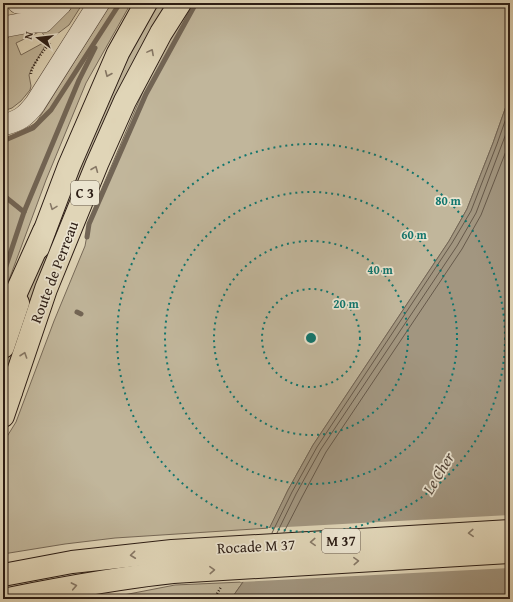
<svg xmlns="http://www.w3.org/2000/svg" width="513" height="602" font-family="'Gentium Book Plus',serif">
	<rect width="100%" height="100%" fill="#e0d5b7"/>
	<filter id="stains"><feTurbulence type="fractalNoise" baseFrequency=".005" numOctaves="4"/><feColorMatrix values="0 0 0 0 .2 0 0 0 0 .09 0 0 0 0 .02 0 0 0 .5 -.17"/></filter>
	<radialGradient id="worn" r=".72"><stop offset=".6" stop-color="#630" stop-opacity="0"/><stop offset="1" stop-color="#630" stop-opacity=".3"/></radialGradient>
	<!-- green -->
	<g fill="#c1b69b" stroke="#766958">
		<polygon points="66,3 83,3 69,25 48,41 41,31 16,43 21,55 43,43 45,46 31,70 29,75 31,86 30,90 21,101 12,108 3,111 3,45 10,35"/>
		<polygon points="111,3 131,3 86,83 46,180 3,296 3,142 10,137 36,123"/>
		<polygon points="157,3 167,3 152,27 3,384 3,365 25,300 102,107"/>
		<polygon points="191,3 510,3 510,95 493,143 467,209 449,241 313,445 288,490 270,528 115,538 65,544 3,554 3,443 16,422 54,321 85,246 89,224 100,193 144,89 174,32"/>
		<polygon points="243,582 231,599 103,599 175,585"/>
	</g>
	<!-- water -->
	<polygon fill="#a29680" stroke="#726555" points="510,95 510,599 231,599 243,582 288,490 313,445 449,241 467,209 493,143"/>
	<!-- pier -->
	<polygon fill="#e0d5b7" points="510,515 510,568 240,582 268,528"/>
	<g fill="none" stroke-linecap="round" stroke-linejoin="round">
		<!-- shore -->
		<g stroke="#66594a" stroke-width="1">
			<polyline points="284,532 302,497 326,452 462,249 481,215 510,141"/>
			<polyline points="272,533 292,492 317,447 452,243 471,211 497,144 510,107"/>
			<polyline points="277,533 296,494 321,449 457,246 476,213 510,123"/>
		</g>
		<!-- stream -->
		<g stroke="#726555" stroke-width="5">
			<polyline points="3,141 33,128 51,110 120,3"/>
			<polyline points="3,195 24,212"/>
			<polyline points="87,237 89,224 146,94 196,3"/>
			<polyline points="3,275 24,212 79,80 95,48"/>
			<polyline points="77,312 81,314"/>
		</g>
		<!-- minor casing -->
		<g stroke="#584a3d" stroke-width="22">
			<g id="minor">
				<polyline points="18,3 61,4 61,3"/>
				<polyline points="3,27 30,22 43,22 61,4"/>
				<path d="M3 125C19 121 25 117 35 104L99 3"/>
			</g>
		</g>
		<!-- major casing -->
		<g stroke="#2b1c14" stroke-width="24">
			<g id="major">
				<polyline points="38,248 69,166 118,53 146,3"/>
				<polyline points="3,347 18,303"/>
				<polyline points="3,416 46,289 97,164 125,101 161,33 180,3"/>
			</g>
		</g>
		<!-- highway casing -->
		<g stroke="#2b1c14" stroke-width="24">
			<g id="highway">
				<polyline points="3,322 44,231"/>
				<polyline points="3,401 11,392"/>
				<polyline points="3,575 72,562 172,551 510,531"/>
				<path d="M8 599C63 588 117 578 173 572L510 552"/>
			</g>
		</g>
		<!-- path -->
		<g stroke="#2b1c14" stroke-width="2.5" stroke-dasharray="1 2" stroke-linecap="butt">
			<path d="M31 74C31 66 45 49 50 43"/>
			<polyline points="214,599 221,587"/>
		</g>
		<!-- minor -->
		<use href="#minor" stroke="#ebe4d0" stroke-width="21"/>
		<!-- major -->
		<use href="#major" stroke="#e0d5b7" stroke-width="22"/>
		<!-- highway -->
		<use href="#highway" stroke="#e0d5b7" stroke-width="22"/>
	</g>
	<!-- one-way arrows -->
	<defs><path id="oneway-chevron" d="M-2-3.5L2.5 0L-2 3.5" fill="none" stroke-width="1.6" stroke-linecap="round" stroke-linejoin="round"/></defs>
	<g stroke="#867866">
		<use href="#oneway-chevron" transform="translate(151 52) rotate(-62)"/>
		<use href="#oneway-chevron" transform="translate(108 74) rotate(113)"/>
		<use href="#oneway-chevron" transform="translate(95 169) rotate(-68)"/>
		<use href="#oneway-chevron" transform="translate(53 207) rotate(111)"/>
		<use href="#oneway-chevron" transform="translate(24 355) rotate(-71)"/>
		<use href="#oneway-chevron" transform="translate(471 533) rotate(177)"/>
		<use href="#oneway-chevron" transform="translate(313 542) rotate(177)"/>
		<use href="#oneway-chevron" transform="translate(133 555) rotate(174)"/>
		<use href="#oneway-chevron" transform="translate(356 561) rotate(-3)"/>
		<use href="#oneway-chevron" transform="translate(212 570) rotate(-3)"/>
		<use href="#oneway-chevron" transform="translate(74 586) rotate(-11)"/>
	</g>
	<!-- distance rings -->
	<g fill="none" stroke="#0f766e" stroke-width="2" stroke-dasharray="2 4">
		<circle cx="311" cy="338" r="49"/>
		<circle cx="311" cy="338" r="97"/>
		<circle cx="311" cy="338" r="146"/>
		<circle cx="311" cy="338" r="194"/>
	</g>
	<g text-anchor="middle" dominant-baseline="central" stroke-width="3.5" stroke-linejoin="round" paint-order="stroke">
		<!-- shield labels -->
		<g fill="#ebe4d0" stroke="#65584c" stroke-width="1">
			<rect x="71" y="181" width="28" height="24" rx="3"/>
			<rect x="322" y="529" width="38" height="24" rx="3"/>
		</g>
		<g font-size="14" font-weight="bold" fill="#2b1c14">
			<text x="85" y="193">C 3</text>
			<text x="341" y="541">M 37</text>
		</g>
		<!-- street labels -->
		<g font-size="15" fill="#2b1c14" stroke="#ebe4d0">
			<text transform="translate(54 272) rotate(-69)">Route de Perreau</text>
			<text transform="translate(256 546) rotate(-3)">Rocade M 37</text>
		</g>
		<!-- water labels -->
		<g font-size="16" font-style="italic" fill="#55473a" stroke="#ebe4d0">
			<text transform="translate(438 473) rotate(-59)">Le Cher</text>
		</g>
	</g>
	<circle cx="311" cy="338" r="6" fill="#0f766e" stroke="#ebe4d0" stroke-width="2"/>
	<g font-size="12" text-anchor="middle" font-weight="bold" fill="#0f766e" stroke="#ebe4d0" stroke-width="3.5" stroke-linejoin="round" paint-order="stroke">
		<text x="448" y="205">80 m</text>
		<text x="414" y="239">60 m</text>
		<text x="380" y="274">40 m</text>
		<text x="346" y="308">20 m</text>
	</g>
	<!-- margin -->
	<rect width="513" height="602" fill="none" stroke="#e0d5b7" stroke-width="16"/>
	<rect x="4" y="4" width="505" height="594" fill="none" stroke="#2b1c14" stroke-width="2"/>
	<rect x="8" y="8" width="497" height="586" fill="none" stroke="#2b1c14"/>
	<!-- north arrow -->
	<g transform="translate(38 38) rotate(285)" stroke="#ebe4d0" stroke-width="3" paint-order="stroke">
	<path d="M0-3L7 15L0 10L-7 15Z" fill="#2b1c14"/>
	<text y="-6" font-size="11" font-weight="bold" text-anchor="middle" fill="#2b1c14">N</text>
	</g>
	<rect width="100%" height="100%" filter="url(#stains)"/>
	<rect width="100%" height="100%" fill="url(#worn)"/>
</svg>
